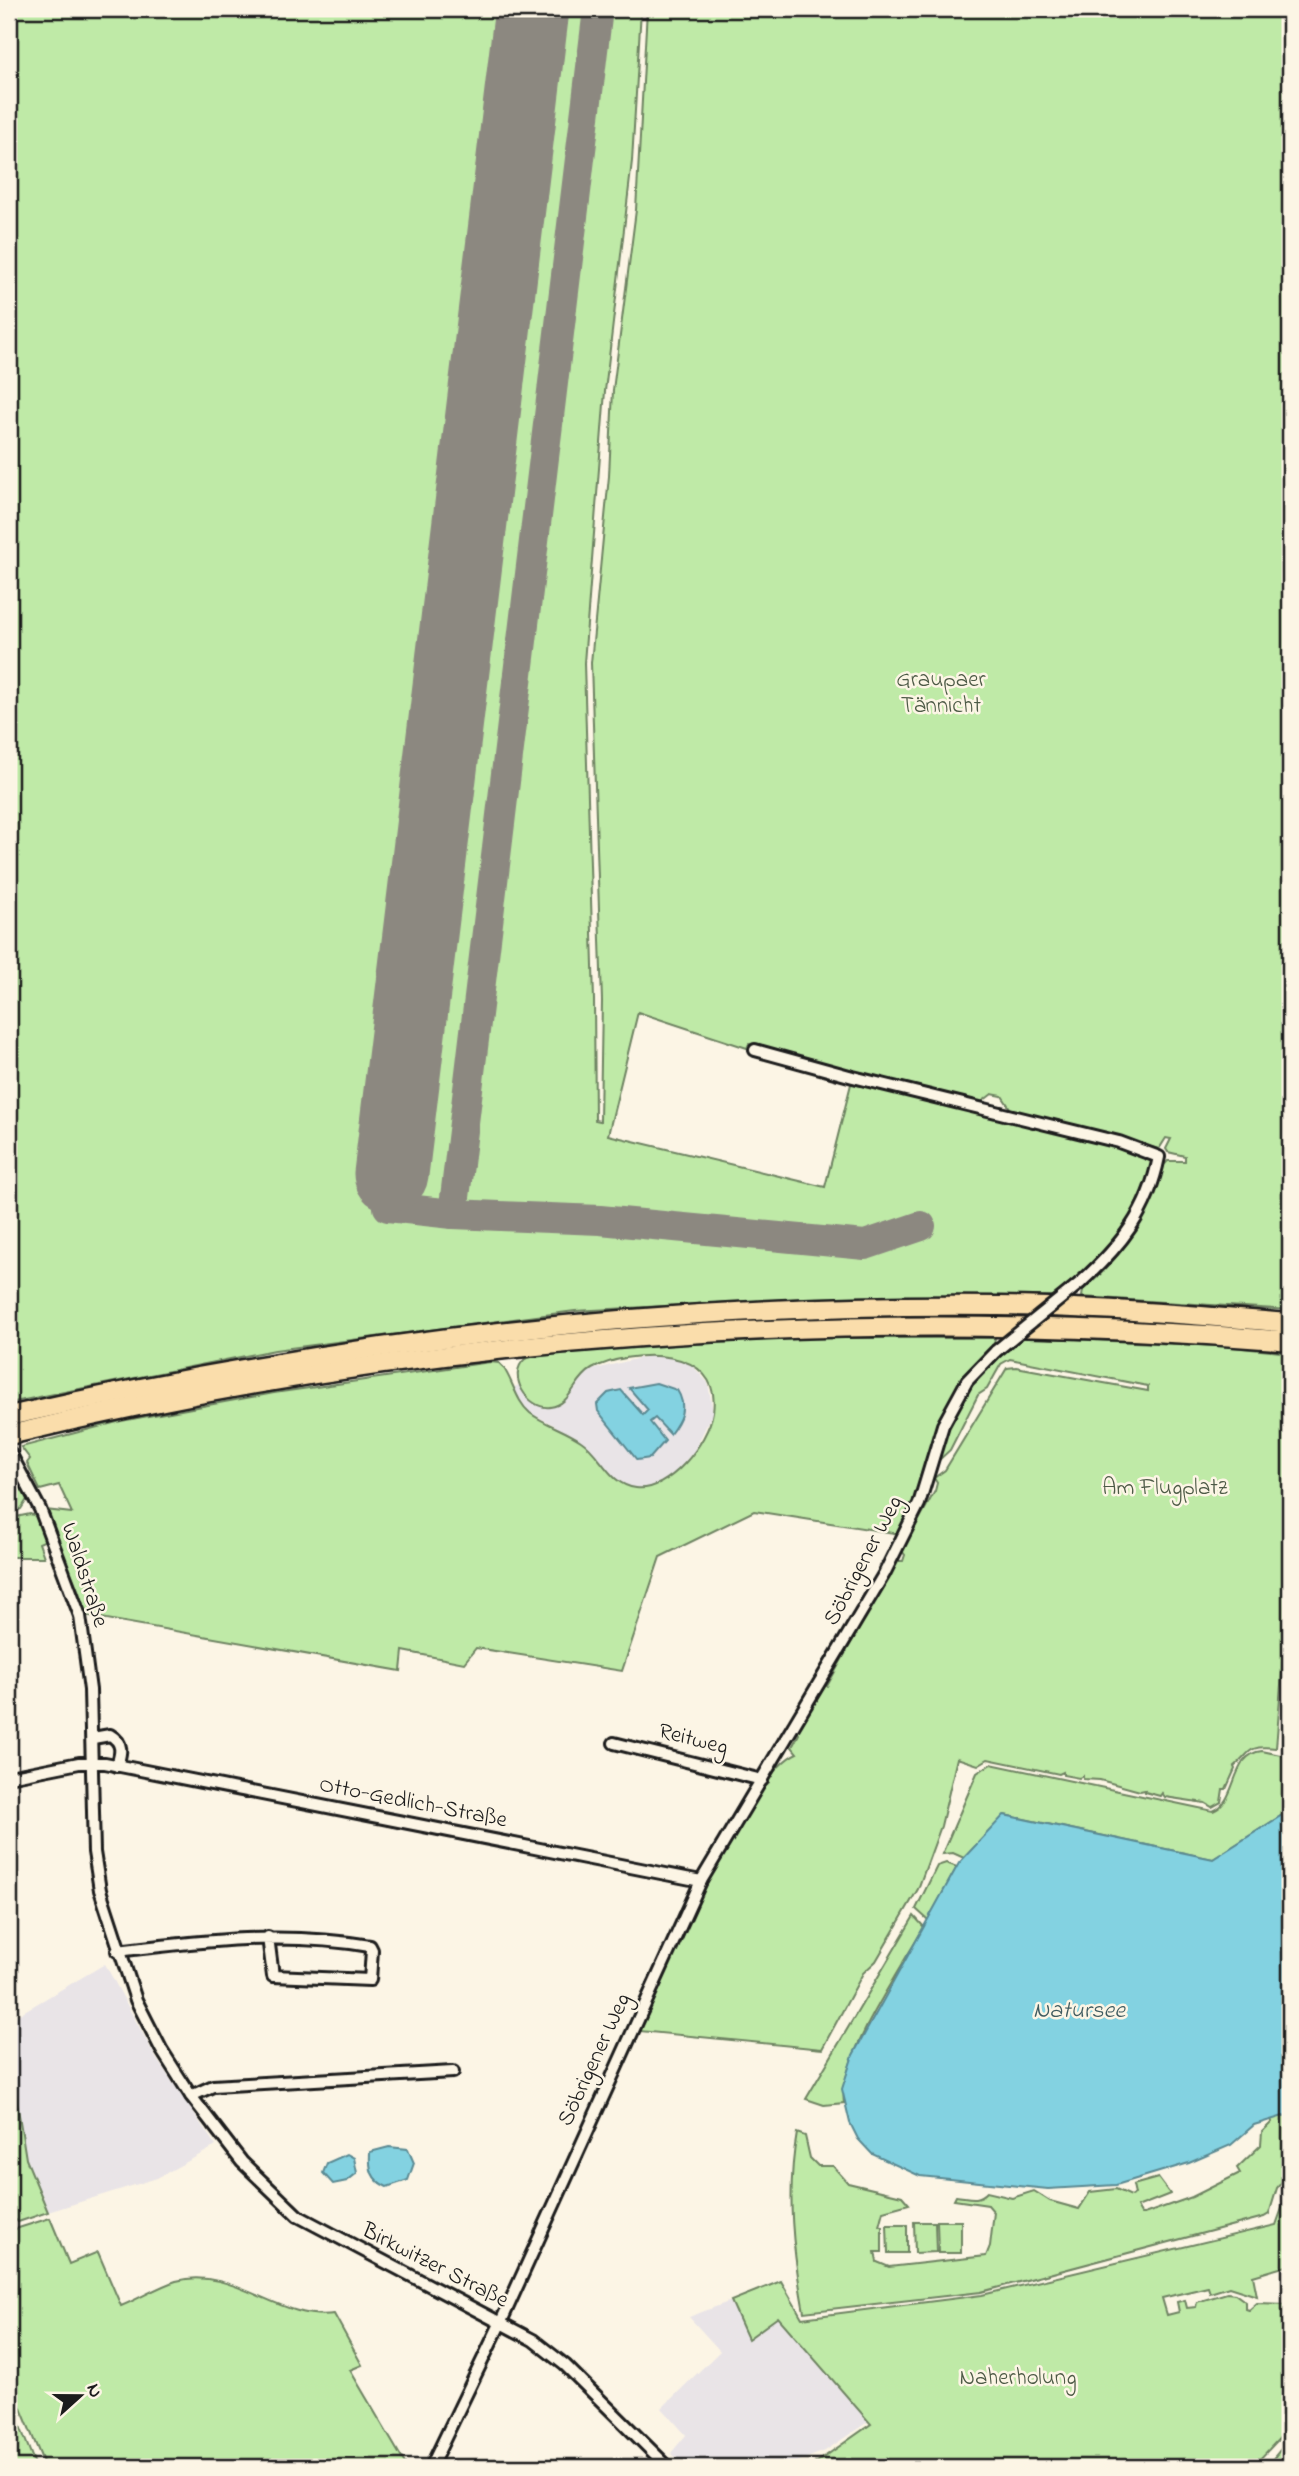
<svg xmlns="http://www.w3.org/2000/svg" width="1299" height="2476" font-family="'Indie Flower',sans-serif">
	<rect width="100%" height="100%" fill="#fcf5e5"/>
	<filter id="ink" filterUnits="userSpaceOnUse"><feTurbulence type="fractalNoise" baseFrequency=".0143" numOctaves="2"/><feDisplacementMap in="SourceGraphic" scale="14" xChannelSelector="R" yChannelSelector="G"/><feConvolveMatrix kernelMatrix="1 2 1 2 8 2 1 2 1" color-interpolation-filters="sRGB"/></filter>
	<g filter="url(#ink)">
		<!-- built -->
		<g fill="#e9e4e7">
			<polygon points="648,1356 678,1357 691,1364 708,1383 713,1412 694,1451 668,1481 651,1489 631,1488 616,1480 554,1425 530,1413 512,1388 519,1385 527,1397 548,1408 563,1403 581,1377 591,1370"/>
			<polygon points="105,1964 156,2058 216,2146 157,2178 48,2212 26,2159 12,2081 9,2020"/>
			<polygon points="731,2301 748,2339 777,2317 869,2421 825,2451 783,2467 687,2467 671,2453 686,2435 662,2408 720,2351 689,2317"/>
		</g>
		<!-- green -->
		<g fill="#bfeaa7" stroke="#6e8362" stroke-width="2">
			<path d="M9 9H641L632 161 605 391 584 663 594 1000 595 1120 600 1121 602 1001 591 663 609 476 613 390 636 210 647 9H1290V1310L1082 1297 1083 1290C1121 1259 1150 1214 1164 1165L1168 1161H1185V1156L1168 1152 1166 1149 1171 1139 1166 1138 1159 1149 1012 1111 1002 1096 992 1094 979 1104 853 1074 749 1044 747 1048 638 1012 608 1135 825 1187 852 1080 1143 1152 1151 1162 1152 1171 1147 1189 1119 1239 1088 1270 1054 1296 809 1298 575 1311 275 1350 9 1403Z"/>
			<path d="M1023 1337 1222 1346 1290 1353V1634H1285L1276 1748C1246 1745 1252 1752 1234 1767L1235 1769 1226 1789H1223L1221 1802 1212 1807 1205 1803 1165 1797 1162 1793 1160 1796 1145 1792V1790L1140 1791 1100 1780 1083 1779V1776L1079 1778 1063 1775V1772L1059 1774 988 1759 978 1765 957 1758 941 1826 918 1889 876 1961 863 1973 822 2049 639 2031C664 1974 745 1776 797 1753L792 1747 799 1734 797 1731 824 1686H827L897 1561H903L905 1555 902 1551 935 1491 937 1483 934 1478 945 1470 1007 1368 1016 1367 1148 1391V1386L1010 1359 1001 1364 987 1389 978 1395 950 1450 938 1461 935 1459C957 1397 974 1377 1023 1337Z"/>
			<path d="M805 1338H995L994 1344C938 1394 932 1468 900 1534L754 1511 660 1557 622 1671 476 1648 464 1663 403 1651 401 1671 84 1615 79 1592 45 1510 72 1513 59 1485 40 1490 27 1463 30 1459 21 1447 121 1421 274 1393 490 1362 499 1363 503 1367C513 1381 516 1401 530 1413 544 1424 565 1430 581 1441 601 1454 609 1485 636 1488 668 1493 708 1443 713 1412 723 1345 630 1348 592 1369 574 1379 572 1404 550 1407 528 1410 506 1375 525 1359 537 1350 772 1340 805 1338Z"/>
			<polygon points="9,1461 28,1498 21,1509 10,1514 11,1518 30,1514 36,1516 46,1540 39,1543 44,1557 9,1557"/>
			<path d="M1262 1751 1290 1757V1810L1213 1859 1005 1815 964 1858 953 1853 942 1854 977 1773 991 1764 1213 1811C1238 1802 1230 1754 1262 1751Z"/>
			<polygon points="946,1863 957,1867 928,1920 916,1909 937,1866"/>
			<path d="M914 1916 924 1927C902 1967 837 2061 844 2103L824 2105 806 2099Z"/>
			<polygon points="9,2052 26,2159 48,2212 18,2222 16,2220 9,2222"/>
			<path d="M1290 2114V2172L1277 2188 1269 2214 1264 2217 981 2292 804 2312C793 2252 786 2194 797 2133L805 2136 810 2158 818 2166H833L848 2183 902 2196 909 2204 883 2211 879 2226H882V2252H875L877 2262 889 2267 986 2256 990 2246 994 2212 988 2205 954 2200 956 2196C968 2197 978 2202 987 2192L1012 2198 1034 2191 1050 2201 1079 2209 1090 2192 1116 2189 1131 2196 1135 2194 1133 2185 1158 2178 1170 2194 1137 2207 1141 2214H1144L1192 2197 1240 2173 1237 2168 1261 2145 1262 2132 1272 2122 1271 2119Z"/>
			<polygon points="1290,2186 1290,2265 1253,2276 1257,2296 1229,2287 1210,2293 1208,2287 1162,2298 1167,2315 1179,2312 1177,2302 1185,2300 1187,2308 1196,2307 1197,2302 1227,2293 1235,2294 1246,2302 1246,2309 1249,2310 1257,2303 1290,2304 1290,2427 1259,2460 1240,2467 810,2467 871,2424 778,2317 748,2339 731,2301 781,2281 802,2318 982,2295 1276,2225"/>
			<path d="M50 2218 69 2264 98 2252 121 2306C139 2299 157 2287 176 2281 232 2265 280 2322 334 2314L362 2365 350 2370 407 2467H45L9 2379V2231Z"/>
			<polygon points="937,2221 961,2221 961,2253 938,2253"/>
			<polygon points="914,2222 935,2222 936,2252 915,2253"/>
			<polygon points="887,2225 907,2225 907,2253 888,2253"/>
			<polygon points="9,2398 36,2467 9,2467"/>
			<polygon points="1290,2438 1290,2467 1266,2467"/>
		</g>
		<!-- water -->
		<g fill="#83d2e1" stroke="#5a8992" stroke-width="2">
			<path d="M656 1383 677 1390C688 1407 680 1421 670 1434L655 1418 650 1422 665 1441 650 1458 637 1460 598 1411 597 1404 608 1393 621 1390 643 1415 648 1410 629 1388Z"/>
			<polygon points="1290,1810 1290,2114 1254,2125 1231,2145 1189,2163 1116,2185 1048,2189 920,2176 872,2154 858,2139 850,2123 842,2089 853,2055 959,1863 1004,1815 1213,1859"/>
			<path d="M389 2147 408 2149 414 2163 408 2180 387 2187C371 2180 369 2169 370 2152Z"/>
			<polygon points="347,2154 354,2158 357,2173 347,2181 333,2184 323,2173 327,2163"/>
		</g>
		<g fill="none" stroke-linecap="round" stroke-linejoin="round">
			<!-- taxiway -->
			<g stroke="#8c8880" stroke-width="30">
				<polyline points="391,1174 388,1207 453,1214 598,9"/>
				<polyline points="453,1214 600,1220 865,1245 921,1226"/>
			</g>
			<!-- runway -->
			<polyline stroke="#8c8880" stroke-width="75" points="391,1174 532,9"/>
			<!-- minor casing -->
			<g stroke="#1c1c1c" stroke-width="16">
				<g id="minor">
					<path d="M755 1050 853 1077 1119 1142 1159 1157C1148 1212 1121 1246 1080 1283"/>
					<polyline points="9,1451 40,1509 80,1616 90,1690 94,1852 100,1890 136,2000 161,2049 191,2096 242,2162 298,2216 533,2340 565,2365 668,2467"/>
					<path d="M93 1738 110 1735C124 1743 121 1753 117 1766"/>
					<polyline points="614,1743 762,1780"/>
					<polyline points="9,1777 79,1763 105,1763 701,1881"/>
					<path d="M117 1951C202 1941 285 1931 370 1946L372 1950 370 1980 273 1976 268 1937"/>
					<polyline points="191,2096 213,2086 453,2072"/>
					<polyline points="431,2467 500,2324 701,1881 884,1574 919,1504 943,1425 967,1381 996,1351"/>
				</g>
			</g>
			<!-- trunk casing -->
			<g stroke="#1c1c1c" stroke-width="23">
				<g id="trunk">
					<path d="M9 1416C334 1342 665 1302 999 1306 1096 1307 1193 1315 1290 1323"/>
					<path d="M9 1435C430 1333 859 1306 1290 1341"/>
				</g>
			</g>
			<!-- minor -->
			<use href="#minor" stroke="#fcf5e5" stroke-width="10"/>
			<!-- trunk -->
			<use href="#trunk" stroke="#faddab" stroke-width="18"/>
			<!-- minor-bridge casing -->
			<g stroke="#1c1c1c" stroke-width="16" stroke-linecap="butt">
				<polyline id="minor-bridge" points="996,1351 1080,1283"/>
			</g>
			<!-- minor-bridge -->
			<use href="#minor-bridge" stroke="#fcf5e5" stroke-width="10"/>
		</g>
	</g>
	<g text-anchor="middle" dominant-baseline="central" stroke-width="5" stroke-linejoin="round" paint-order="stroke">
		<!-- park labels -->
		<g font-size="23" fill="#4d5a46" stroke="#fcf5e5">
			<text x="941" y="680">Graupaer<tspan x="941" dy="26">Tännicht</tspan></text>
			<text x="1165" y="1488">Am Flugplatz</text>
			<text x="1018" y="2378">Naherholung</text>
		</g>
		<!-- street labels -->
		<g font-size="23" fill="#1c1c1c" stroke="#fcf5e5">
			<text transform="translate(864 1561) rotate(-62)">Söbrigener Weg</text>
			<text transform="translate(84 1575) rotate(72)">Waldstraße</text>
			<text transform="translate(693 1740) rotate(14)">Reitweg</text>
			<text transform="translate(413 1803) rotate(11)">Otto-Gedlich-Straße</text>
			<text transform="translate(595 2060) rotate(-65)">Söbrigener Weg</text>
			<text transform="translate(435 2266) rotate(27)">Birkwitzer Straße</text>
		</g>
		<!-- water labels -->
		<g font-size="24" font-style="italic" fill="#405c61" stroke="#fcf5e5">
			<text x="1079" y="2011">Natursee</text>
		</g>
	</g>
	<!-- margin -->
	<rect width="1299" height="2476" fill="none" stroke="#fcf5e5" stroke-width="35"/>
	<rect x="18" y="18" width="1264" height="2441" fill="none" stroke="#1c1c1c" stroke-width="2.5" filter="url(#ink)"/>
	<!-- north arrow -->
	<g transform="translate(80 2396) rotate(69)" stroke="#fcf5e5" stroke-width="5" paint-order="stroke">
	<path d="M0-5L12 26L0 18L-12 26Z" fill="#1c1c1c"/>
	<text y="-10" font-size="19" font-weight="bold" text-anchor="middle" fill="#1c1c1c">N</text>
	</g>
</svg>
